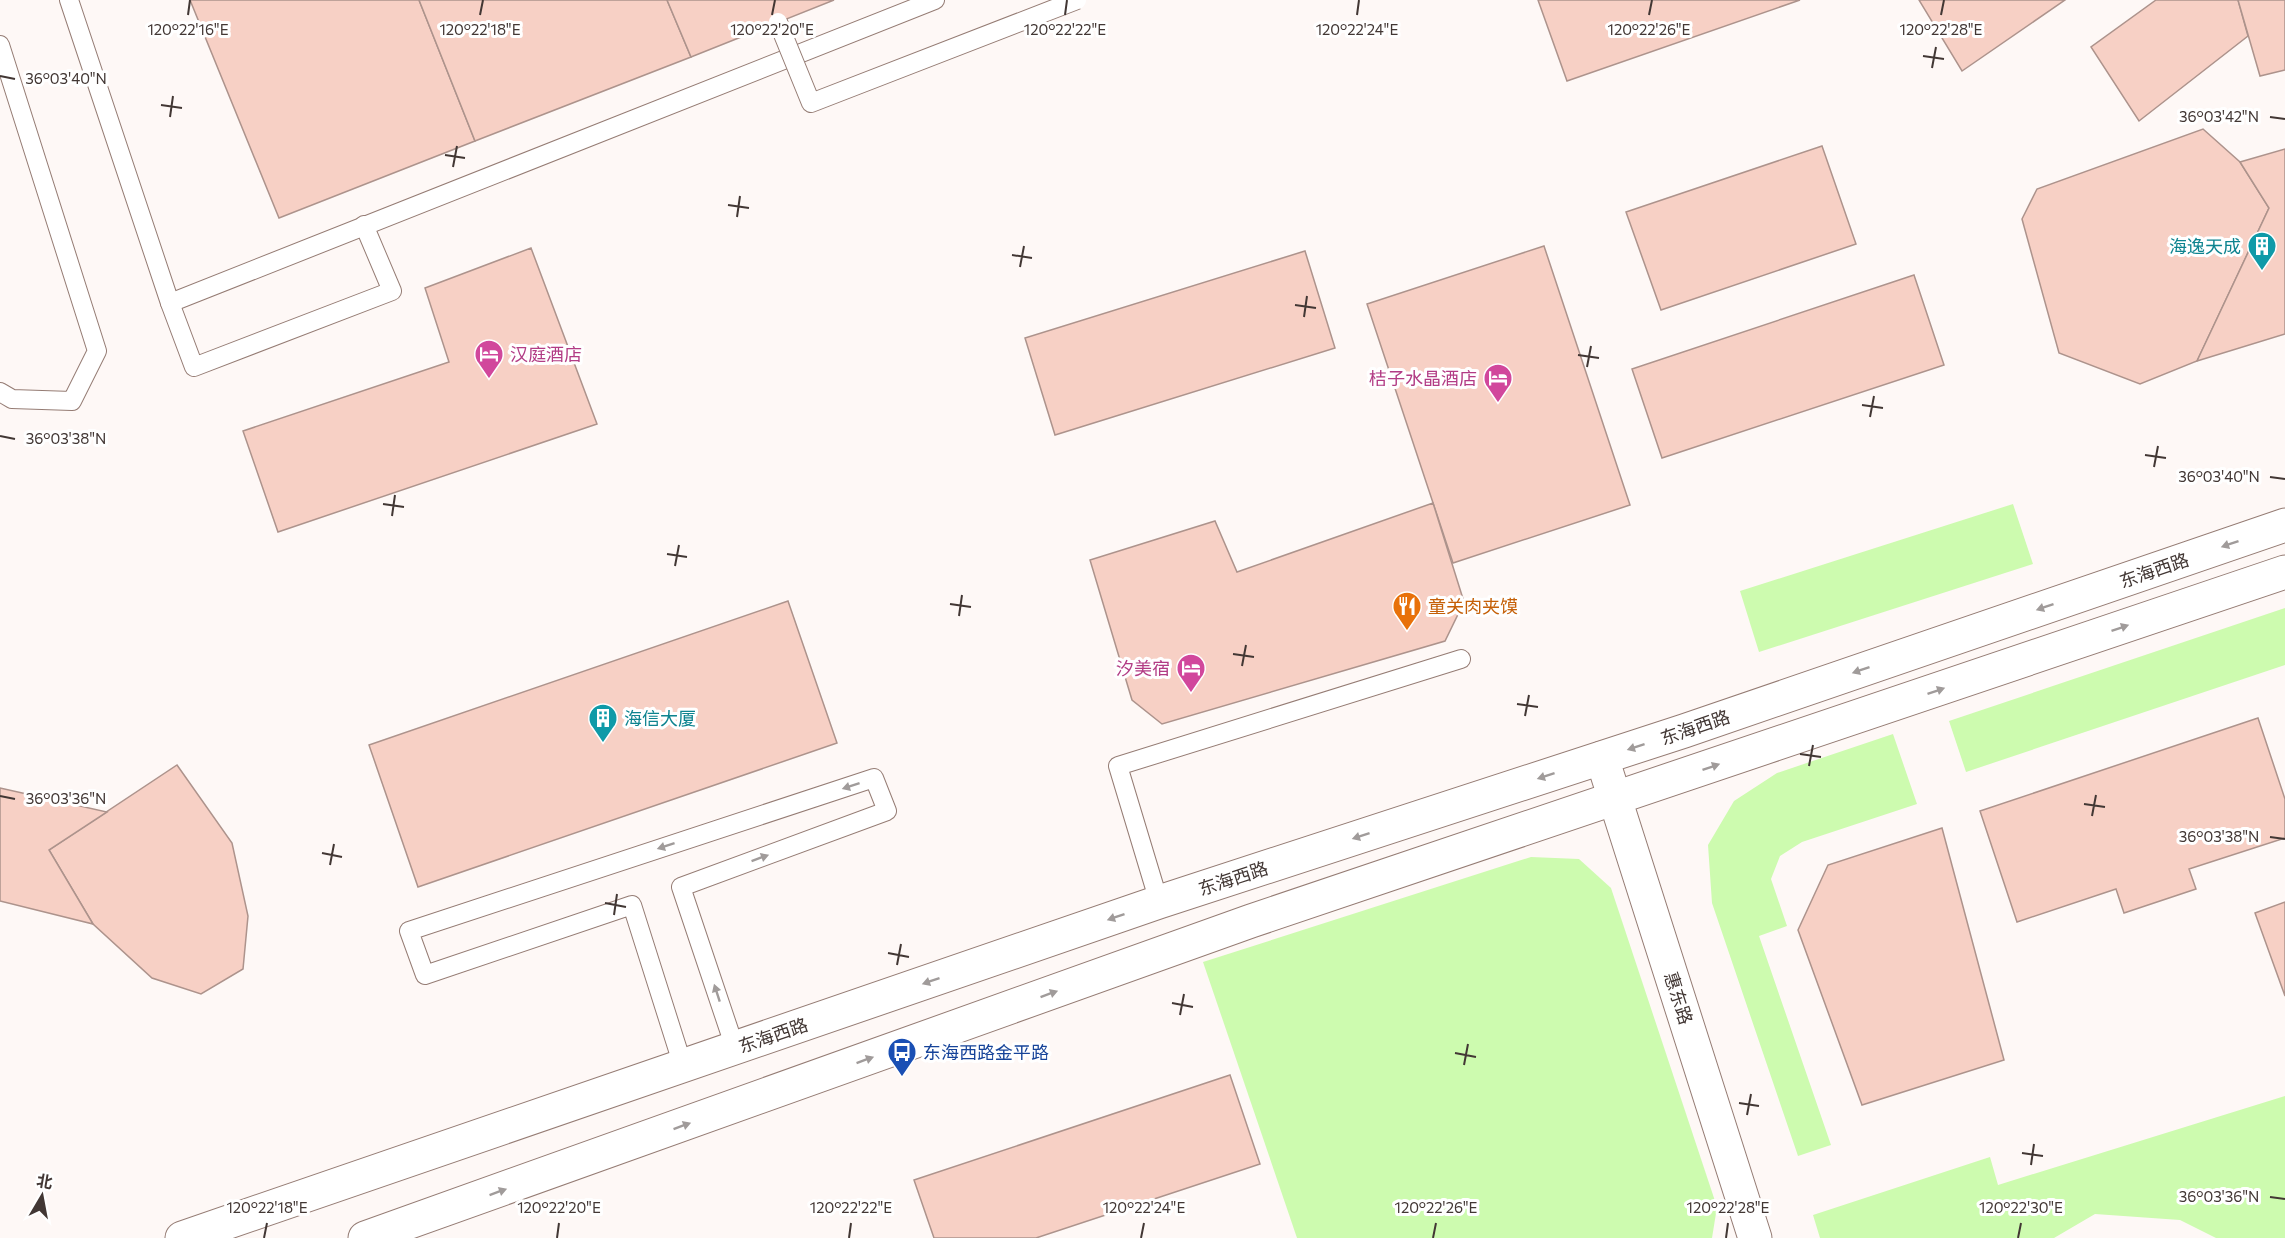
<svg xmlns="http://www.w3.org/2000/svg" width="2285" height="1238" font-family="Commissioner,'Noto Sans SC',sans-serif">
	<rect width="100%" height="100%" fill="#fef8f6"/>
	<!-- green -->
	<g fill="#cdfbaf">
		<polygon points="2013,504 2033,564 1759,652 1740,591"/>
		<polygon points="2285,608 2285,665 1966,772 1949,721"/>
		<polygon points="1893,734 1917,804 1802,842 1780,856 1771,879 1787,926 1759,936 1831,1145 1798,1156 1712,903 1708,845 1734,801 1777,773"/>
		<polygon points="1531,857 1579,859 1611,888 1717,1207 1712,1238 1297,1238 1203,962"/>
		<polygon points="2285,1096 2285,1238 2216,1238 2180,1220 2095,1214 2054,1238 1820,1238 1813,1215 1990,1157 1998,1185"/>
	</g>
	<!-- building -->
	<g fill="#f7d0c5" stroke="#ad938c" stroke-width="1.5">
		<polygon points="190,0 419,0 475,141 279,218"/>
		<polygon points="419,0 667,0 691,57 475,141"/>
		<polygon points="667,0 834,0 691,57"/>
		<polygon points="1538,0 1800,0 1567,81"/>
		<polygon points="1919,0 2065,0 1962,71"/>
		<polygon points="2156,0 2238,0 2248,36 2139,121 2091,47"/>
		<polygon points="2238,0 2285,0 2285,70 2260,76"/>
		<polygon points="2203,129 2240,162 2269,208 2197,361 2140,384 2059,353 2022,219 2037,189"/>
		<polygon points="1822,146 1856,244 1661,310 1626,212"/>
		<polygon points="2285,149 2285,334 2197,361 2269,208 2240,162"/>
		<polygon points="1544,246 1630,505 1453,563 1367,304"/>
		<polygon points="531,248 597,424 278,532 243,431 449,362 425,288"/>
		<polygon points="1305,251 1335,348 1055,435 1025,338"/>
		<polygon points="1914,275 1944,365 1662,458 1632,369"/>
		<polygon points="1433,503 1464,602 1445,641 1162,724 1132,700 1090,560 1215,521 1237,572"/>
		<polygon points="788,601 837,743 418,887 369,745"/>
		<polygon points="2258,718 2285,799 2285,838 2189,869 2196,889 2124,913 2116,889 2017,922 1980,811"/>
		<polygon points="177,765 232,843 248,916 243,969 201,994 152,978 93,924 49,850"/>
		<polygon points="0,788 107,812 49,850 93,924 0,901"/>
		<polygon points="1942,828 2004,1060 1862,1105 1798,930 1828,865"/>
		<polygon points="2285,902 2285,996 2255,913"/>
		<polygon points="1230,1075 1260,1164 1036,1238 934,1238 914,1180"/>
	</g>
	<g fill="none" stroke-linecap="round" stroke-linejoin="round">
		<!-- lane casing -->
		<g stroke="#957c74" stroke-width="20">
			<g id="lane">
				<polyline points="69,0 170,303 935,0"/>
				<polyline points="0,45 97,351 72,401 12,399 0,392"/>
				<polyline points="170,303 194,367 392,291 364,225"/>
				<polyline points="1159,902 1118,766 1461,659"/>
				<polyline points="683,1066 632,905 425,975 409,931 874,778 887,811 681,887 735,1048"/>
			</g>
		</g>
		<!-- street casing -->
		<g stroke="#957c74" stroke-width="35">
			<polyline id="street" points="1602,758 1755,1238"/>
		</g>
		<!-- secondary casing -->
		<g stroke="#957c74" stroke-width="35">
			<g id="secondary">
				<polyline points="182,1238 1159,902 1684,731 2285,525"/>
				<polyline points="365,1238 1251,921 2285,572"/>
			</g>
		</g>
		<!-- lane -->
		<use href="#lane" stroke="#fff" stroke-width="18"/>
		<!-- street -->
		<use href="#street" stroke="#fff" stroke-width="33"/>
		<!-- secondary -->
		<use href="#secondary" stroke="#fff" stroke-width="33"/>
		<!-- lane-bridge casing -->
		<g stroke="#957c74" stroke-width="20" stroke-linecap="butt">
			<polyline id="lane-bridge" points="778,22 811,103 1077,0"/>
		</g>
		<!-- lane-bridge -->
		<use href="#lane-bridge" stroke="#fff" stroke-width="18"/>
	</g>
	<!-- one-way arrows -->
	<defs><path id="oneway-solid" d="M-6-.8H1V-3.2L6.5 0L1 3.2V.8H-6Z" transform="scale(1.5)"/></defs>
	<g fill="#a09b9a">
		<use href="#oneway-solid" transform="translate(2230 544) rotate(161)"/>
		<use href="#oneway-solid" transform="translate(2045 607) rotate(161)"/>
		<use href="#oneway-solid" transform="translate(2120 628) rotate(-19)"/>
		<use href="#oneway-solid" transform="translate(1861 670) rotate(161)"/>
		<use href="#oneway-solid" transform="translate(1936 691) rotate(-19)"/>
		<use href="#oneway-solid" transform="translate(1636 747) rotate(162)"/>
		<use href="#oneway-solid" transform="translate(1711 767) rotate(-19)"/>
		<use href="#oneway-solid" transform="translate(1546 776) rotate(162)"/>
		<use href="#oneway-solid" transform="translate(851 786) rotate(162)"/>
		<use href="#oneway-solid" transform="translate(1361 836) rotate(162)"/>
		<use href="#oneway-solid" transform="translate(666 846) rotate(162)"/>
		<use href="#oneway-solid" transform="translate(760 858) rotate(-20)"/>
		<use href="#oneway-solid" transform="translate(1116 917) rotate(161)"/>
		<use href="#oneway-solid" transform="translate(931 981) rotate(161)"/>
		<use href="#oneway-solid" transform="translate(717 993) rotate(-108)"/>
		<use href="#oneway-solid" transform="translate(1049 994) rotate(-20)"/>
		<use href="#oneway-solid" transform="translate(865 1060) rotate(-20)"/>
		<use href="#oneway-solid" transform="translate(682 1126) rotate(-20)"/>
		<use href="#oneway-solid" transform="translate(498 1192) rotate(-20)"/>
	</g>
	<!-- ticks -->
	<path fill="none" stroke="#423734" stroke-width="2" d="M188 15 190 0M480 15 483 0M772 15 775 0M1065 15 1067 0M1357 15 1359 0M1649 15 1652 0M1941 15 1944 0M1923 56 1944 59M1932 68 1936 47M0 76 15 79M161 105 182 108M170 117 173 96M2270 117 2285 119M445 155 465 158M453 167 457 146M728 205 749 208M737 217 740 196M1012 255 1032 258M1020 267 1024 246M1295 305 1316 308M1304 317 1307 296M1578 355 1599 358M1587 367 1591 346M1862 405 1883 408M1870 417 1874 396M0 436 15 439M2145 455 2166 458M2154 467 2158 446M2270 477 2285 479M383 504 404 507M392 516 395 495M667 554 687 557M675 566 679 545M950 604 971 607M959 616 962 595M1233 654 1254 657M1242 666 1246 645M1517 704 1538 707M1525 716 1529 695M1800 754 1821 757M1809 766 1813 745M0 796 15 799M2084 804 2105 807M2092 816 2096 795M2270 837 2285 839M322 853 342 857M330 865 334 844M605 903 626 907M614 915 617 894M888 953 909 957M897 965 901 944M1172 1003 1193 1007M1180 1015 1184 994M1455 1053 1476 1057M1464 1065 1468 1044M1739 1103 1759 1106M1747 1115 1751 1094M2022 1153 2043 1156M2031 1165 2034 1144M2270 1197 2285 1199M264 1238 267 1223M557 1238 559 1223M849 1238 851 1223M1141 1238 1144 1223M1433 1238 1436 1223M1726 1238 1728 1223M2018 1238 2021 1223"/>
	<!-- icons -->
	<defs>
		<g id="building-pin" transform="scale(1.5)"><path d="M0 17L-7.5 6A9.5 9.5 0 1 1 7.5 6Z" fill="#0f9aa8" stroke="#fff"/><path d="M-4-6H4V6H1V3H-1V6H-4ZM-2.5-4.3h1.7v1.8h-1.7ZM.8-4.3h1.7v1.8H.8ZM-2.5-1h1.7V.8h-1.7ZM.8-1h1.7V.8H.8Z" fill="#fff"/></g>
		<g id="hotel-pin" transform="scale(1.5)"><path d="M0 17L-7.5 6A9.5 9.5 0 1 1 7.5 6Z" fill="#d1479c" stroke="#fff"/><path d="M-6-4.5h1.5V1H6V5H4.5V3h-9V5H-6ZM-4 0a1.8 1.8 0 1 1 3.6 0ZM.5 0V-2.5h3Q6-2.5 6 0Z" fill="#fff"/></g>
		<g id="restaurant-pin" transform="scale(1.5)"><path d="M0 17L-7.5 6A9.5 9.5 0 1 1 7.5 6Z" fill="#e8710a" stroke="#fff"/><path d="M-5-6h1v4h1v-4h1v4h1v-4h1v5L-1.5 .5V6h-2V.5L-5-1ZM5-6V6H3V1.5H1.5Q1.5-4 5-6Z" fill="#fff"/></g>
		<g id="bus-pin" transform="scale(1.5)"><path d="M0 17L-7.5 6A9.5 9.5 0 1 1 7.5 6Z" fill="#1a4fb4" stroke="#fff"/><path d="M-5-6H5V4H4V6H2V4H-2V6H-4V4H-5ZM-3.5-4V0h7V-4ZM-3.5 1.2v1.5H-2V1.2ZM2 1.2v1.5H3.5V1.2Z" fill="#fff"/></g>
	</defs>
	<g fill-rule="evenodd">
		<use href="#building-pin" x="2262" y="246"/>
		<use href="#hotel-pin" x="489" y="354"/>
		<use href="#hotel-pin" x="1498" y="378"/>
		<use href="#restaurant-pin" x="1407" y="606"/>
		<use href="#hotel-pin" x="1191" y="668"/>
		<use href="#building-pin" x="603" y="718"/>
		<use href="#bus-pin" x="902" y="1052"/>
	</g>
	<g text-anchor="middle" dominant-baseline="central" stroke-width="6" stroke-linejoin="round" paint-order="stroke">
		<!-- culture labels -->
		<g font-size="18" fill="#0d838f" stroke="#fff" text-anchor="end">
			<text x="2241" y="246">海逸天成</text>
			<text x="624" y="718" text-anchor="start">海信大厦</text>
		</g>
		<!-- hotel labels -->
		<g font-size="18" fill="#b23c85" stroke="#fff" text-anchor="end">
			<text x="510" y="354" text-anchor="start">汉庭酒店</text>
			<text x="1477" y="378">桔子水晶酒店</text>
			<text x="1170" y="668">汐美宿</text>
		</g>
		<!-- street labels -->
		<g font-size="18" fill="#423734" stroke="#fff">
			<text transform="translate(2154 570) rotate(-19)">东海西路</text>
			<text transform="translate(1695 727) rotate(-19)">东海西路</text>
			<text transform="translate(1233 878) rotate(-18)">东海西路</text>
			<text transform="translate(1679 998) rotate(72)">惠东路</text>
			<text transform="translate(773 1035) rotate(-19)">东海西路</text>
		</g>
		<!-- food labels -->
		<g font-size="18" fill="#c56008" stroke="#fff" text-anchor="start">
			<text x="1428" y="606">童关肉夹馍</text>
		</g>
		<!-- transit labels -->
		<g font-size="18" fill="#164399" stroke="#fff" text-anchor="start">
			<text x="923" y="1052">东海西路金平路</text>
		</g>
	</g>
	<g font-size="15" text-anchor="middle" fill="#423734" stroke="#fff" stroke-width="6" stroke-linejoin="round" paint-order="stroke">
		<text x="480" y="35">120°22'18"E</text>
		<text x="772" y="35">120°22'20"E</text>
		<text x="1065" y="35">120°22'22"E</text>
		<text x="1357" y="35">120°22'24"E</text>
		<text x="1649" y="35">120°22'26"E</text>
		<text x="1941" y="35">120°22'28"E</text>
		<text x="188" y="35">120°22'16"E</text>
		<text x="66" y="84">36°03'40"N</text>
		<text x="2219" y="122">36°03'42"N</text>
		<text x="66" y="444">36°03'38"N</text>
		<text x="2219" y="482">36°03'40"N</text>
		<text x="66" y="804">36°03'36"N</text>
		<text x="2219" y="842">36°03'38"N</text>
		<text x="2219" y="1202">36°03'36"N</text>
		<text x="267" y="1213">120°22'18"E</text>
		<text x="559" y="1213">120°22'20"E</text>
		<text x="851" y="1213">120°22'22"E</text>
		<text x="1144" y="1213">120°22'24"E</text>
		<text x="1436" y="1213">120°22'26"E</text>
		<text x="1728" y="1213">120°22'28"E</text>
		<text x="2021" y="1213">120°22'30"E</text>
	</g>
	<!-- north arrow -->
	<g transform="translate(42 1196) rotate(10)" stroke="#ffffff" stroke-width="4.5" paint-order="stroke">
	<path d="M0-4.5L10 22L0 15L-10 22Z" fill="#423734"/>
	<text y="-9" font-size="16" font-weight="bold" text-anchor="middle" fill="#423734">北</text>
	</g>
</svg>
